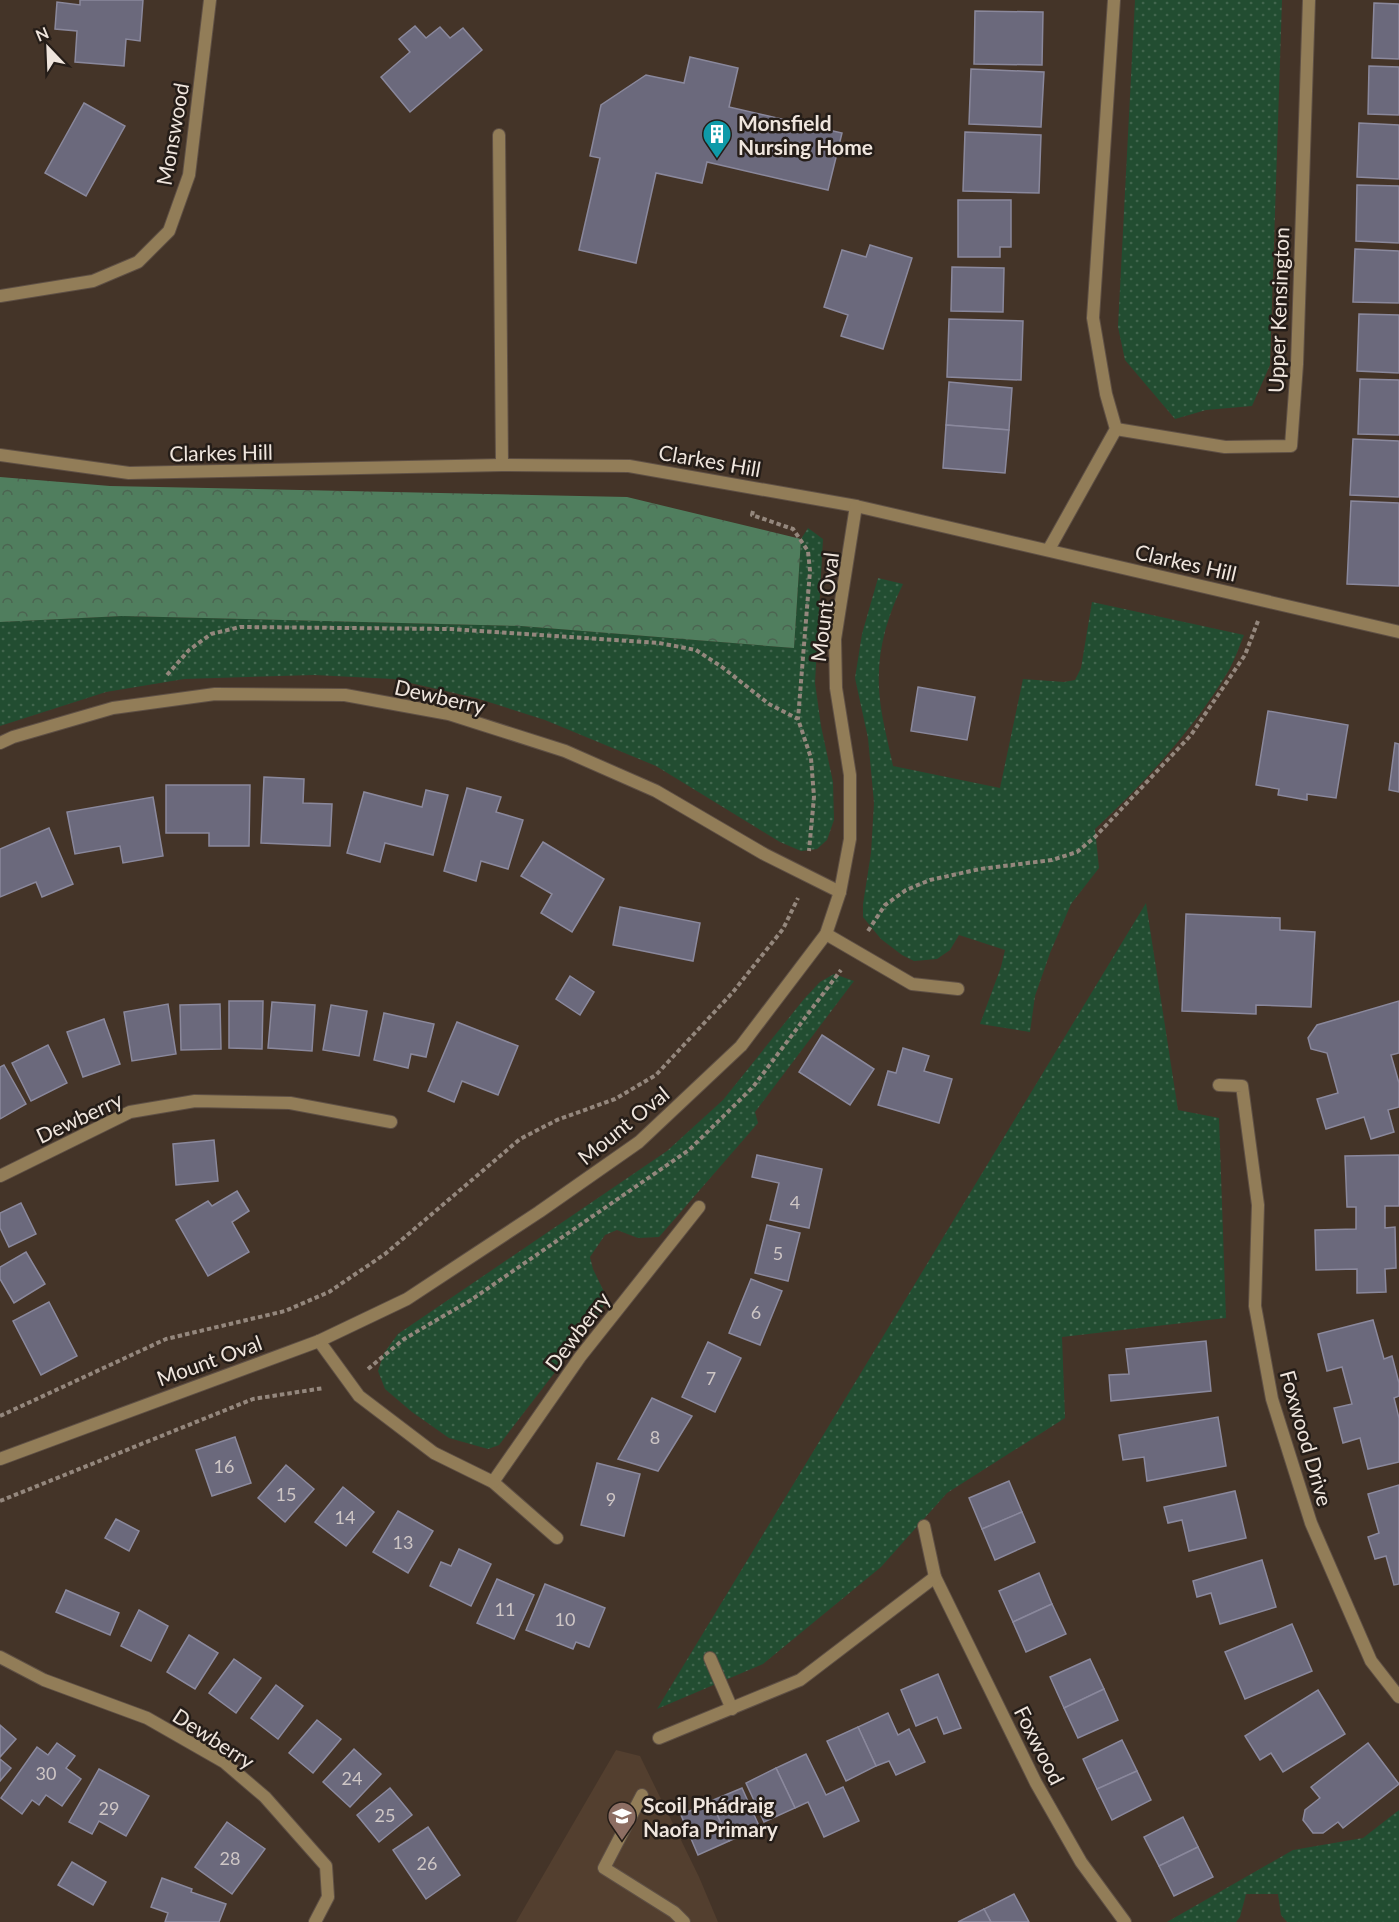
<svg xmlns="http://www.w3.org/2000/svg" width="1399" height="1922" font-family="Lato,sans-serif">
	<defs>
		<pattern id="grass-dots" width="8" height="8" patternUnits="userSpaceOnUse" patternTransform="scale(1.5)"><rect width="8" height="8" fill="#224d31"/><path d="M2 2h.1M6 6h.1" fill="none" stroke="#42664e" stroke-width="1.8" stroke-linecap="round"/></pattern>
		<pattern id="forest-crowns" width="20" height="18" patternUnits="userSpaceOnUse" patternTransform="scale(1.5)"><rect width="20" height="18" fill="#507e5e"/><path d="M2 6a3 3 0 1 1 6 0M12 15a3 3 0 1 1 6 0" fill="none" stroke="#4c6451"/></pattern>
	</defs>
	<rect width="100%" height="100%" fill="#443428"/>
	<!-- built -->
	<polygon fill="#533f2f" points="616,1750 640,1756 699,1877 718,1922 516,1922"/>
	<!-- grass -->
	<g fill="url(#grass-dots)">
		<polygon points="1135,0 1282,0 1270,365 1252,406 1206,410 1175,419 1125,360 1118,327"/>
		<polygon points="808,528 823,539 815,683 821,726 833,782 834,820 827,840 817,849 801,851 780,842 656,766 545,720 476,698 393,679 314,675 184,679 106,692 0,726 0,622 122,616 521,626 794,648 801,539"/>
		<path d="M878 578 903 584C887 617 877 651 879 688 880 713 888 741 893 766L1000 788 1023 679 1064 682 1075 680 1081 668 1092 602 1244 635C1239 647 1235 659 1229 670 1194 729 1145 782 1095 829L1099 868 1071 904 1050 953 1035 996 1030 1032 980 1024 1001 967 1005 950 959 935 950 950 937 959 914 961 902 955 881 939 863 917V904L871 853 874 803 868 738 855 678 862 634Z"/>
		<polygon points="1146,903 1178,1110 1219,1118 1226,1318 1062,1337 1065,1418 947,1493 881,1567 763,1664 657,1709"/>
		<polygon points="834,974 854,981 755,1112 758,1123 659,1237 638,1238 617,1230 605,1235 590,1257 593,1269 607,1298 599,1315 499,1445 488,1449 449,1438 412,1412 385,1389 378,1371 384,1353 398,1334 667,1151 723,1100 804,999 820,982"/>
		<polygon points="1399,1810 1399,1922 1287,1922 1281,1915 1278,1894 1246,1894 1240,1917 1236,1922 1167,1922 1293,1850 1363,1838"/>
	</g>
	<!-- forest -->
	<polygon fill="url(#forest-crowns)" points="0,477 110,486 627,497 801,539 794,648 521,626 122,616 0,622"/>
	<!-- building -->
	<g fill="#6b697c" stroke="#8a889c" stroke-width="1.5">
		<polygon points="80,0 143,0 140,41 126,39 124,66 75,62 77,31 55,29 57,2 80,5"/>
		<polygon points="1374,3 1399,4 1399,59 1372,58"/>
		<polygon points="975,11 1043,12 1042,65 974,64"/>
		<polygon points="415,26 426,38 440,27 450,38 463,28 482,50 410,112 381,77 410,52 399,39"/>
		<polygon points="690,57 738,68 729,107 842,133 828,190 707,162 702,183 656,173 636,263 579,250 600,158 590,156 601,105 646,75 684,83"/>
		<polygon points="1369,66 1399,67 1399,115 1368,114"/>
		<polygon points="971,69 1044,72 1041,127 969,124"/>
		<polygon points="84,103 125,126 86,196 45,173"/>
		<polygon points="1359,123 1399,125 1399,179 1357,177"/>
		<polygon points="965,132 1041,135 1039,193 963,191"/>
		<polygon points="1357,185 1399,186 1399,243 1356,241"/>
		<polygon points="958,200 1011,200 1011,247 1000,247 1000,257 958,257"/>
		<polygon points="870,245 912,258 883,349 841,336 848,315 824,307 842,250 866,257"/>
		<polygon points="1355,249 1399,251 1399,303 1353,302"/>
		<polygon points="952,267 1004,268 1003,312 951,311"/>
		<polygon points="1359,314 1399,315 1399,373 1357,371"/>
		<polygon points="949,319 1023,321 1021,380 947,377"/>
		<polygon points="1360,379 1399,380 1399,435 1358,434"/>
		<polygon points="949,382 1012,388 1009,430 946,425"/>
		<polygon points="946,425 1009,430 1005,473 943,468"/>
		<polygon points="1353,439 1399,441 1399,497 1350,495"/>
		<polygon points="1351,501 1399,503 1399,586 1347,584"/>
		<polygon points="918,687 975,697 967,740 911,731"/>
		<polygon points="1268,711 1348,725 1336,798 1307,794 1307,800 1278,795 1279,789 1256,785"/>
		<polygon points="1395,743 1399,744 1399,792 1389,790"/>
		<polygon points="264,777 304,779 303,803 332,804 330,846 261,843"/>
		<polygon points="166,785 250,785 249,846 209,846 209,833 166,833"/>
		<polygon points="467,788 501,797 496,812 523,820 508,869 481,861 476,881 444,871"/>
		<polygon points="426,790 448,795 433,855 385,843 380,862 347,853 364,792 422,807"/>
		<polygon points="153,797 163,856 123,863 120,846 75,854 67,812"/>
		<polygon points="49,828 73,884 42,897 36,882 0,897 0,849"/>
		<polygon points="543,842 604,879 572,932 541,913 552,894 521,876"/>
		<polygon points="620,907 700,923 693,961 613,945"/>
		<polygon points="1186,914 1280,918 1280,930 1315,932 1311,1007 1256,1005 1256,1014 1182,1011"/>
		<polygon points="570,976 594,992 580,1015 556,999"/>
		<polygon points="229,1001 263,1001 262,1049 229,1048"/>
		<polygon points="1399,1001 1399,1053 1391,1055 1399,1083 1399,1107 1388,1110 1394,1132 1371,1139 1364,1117 1326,1129 1317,1099 1338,1093 1327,1053 1311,1049 1308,1038 1317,1025"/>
		<polygon points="272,1002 315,1005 312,1051 268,1048"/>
		<polygon points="168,1004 176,1054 132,1061 124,1012"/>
		<polygon points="220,1004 221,1049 181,1050 180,1005"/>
		<polygon points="331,1005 367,1011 359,1056 323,1050"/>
		<polygon points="384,1013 434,1024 426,1057 411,1054 408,1068 374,1060"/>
		<polygon points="104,1019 120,1064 83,1077 67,1032"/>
		<polygon points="457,1022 518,1046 498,1095 462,1081 454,1102 428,1091"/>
		<polygon points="822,1035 874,1069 850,1105 799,1072"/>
		<polygon points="48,1045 67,1083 31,1101 12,1063"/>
		<polygon points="903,1048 929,1056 924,1071 952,1079 939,1123 878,1105 888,1071 896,1073"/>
		<polygon points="4,1065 26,1104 0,1119 0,1067"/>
		<polygon points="214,1140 218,1181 176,1185 173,1144"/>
		<polygon points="757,1155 822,1169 809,1228 770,1220 779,1183 752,1177"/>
		<polygon points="1399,1155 1399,1206 1385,1206 1385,1228 1395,1227 1396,1268 1385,1269 1386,1292 1357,1293 1357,1269 1316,1270 1315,1230 1356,1229 1356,1207 1347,1207 1345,1156"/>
		<polygon points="237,1191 249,1211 232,1222 249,1252 208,1276 176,1220 208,1201 212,1206"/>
		<polygon points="21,1203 36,1234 9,1247 0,1228 0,1213"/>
		<polygon points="767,1225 800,1233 788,1281 755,1273"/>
		<polygon points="26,1252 45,1284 14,1303 0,1279 0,1267"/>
		<polygon points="751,1279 782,1291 760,1345 729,1333"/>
		<polygon points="49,1302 77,1356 41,1375 13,1321"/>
		<polygon points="1373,1320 1384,1359 1392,1356 1399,1383 1399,1396 1394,1398 1399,1418 1399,1462 1368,1469 1360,1438 1343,1443 1334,1408 1352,1404 1342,1367 1327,1371 1318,1334"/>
		<polygon points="1206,1341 1211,1391 1111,1401 1109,1375 1129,1374 1126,1349"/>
		<polygon points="708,1342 741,1358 715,1412 682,1397"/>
		<polygon points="652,1398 692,1416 658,1471 618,1459"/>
		<polygon points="1218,1417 1226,1466 1147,1481 1144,1457 1123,1460 1119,1435"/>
		<polygon points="235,1437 251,1483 212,1496 196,1450"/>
		<polygon points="597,1463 640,1474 624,1536 581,1525"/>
		<polygon points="286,1465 314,1489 285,1522 258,1498"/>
		<polygon points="1009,1481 1022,1512 982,1529 969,1498"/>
		<polygon points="1399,1485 1399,1584 1394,1585 1386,1556 1375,1559 1368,1537 1379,1533 1368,1494"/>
		<polygon points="343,1487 374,1512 346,1546 315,1522"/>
		<polygon points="1235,1491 1246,1538 1189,1551 1182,1520 1168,1523 1164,1507"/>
		<polygon points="398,1511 433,1531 408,1573 373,1552"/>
		<polygon points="1022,1512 1035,1542 995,1560 982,1529"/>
		<polygon points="116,1519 139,1531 129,1551 105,1538"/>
		<polygon points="459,1549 491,1564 471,1606 430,1586 441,1562 451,1566"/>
		<polygon points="1262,1560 1276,1607 1220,1624 1211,1593 1197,1597 1193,1581"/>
		<polygon points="1039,1573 1052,1604 1013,1622 999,1591"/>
		<polygon points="497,1579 534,1595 514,1639 477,1623"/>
		<polygon points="545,1584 605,1608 589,1647 576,1642 573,1649 526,1630"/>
		<polygon points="66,1590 119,1613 110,1635 56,1612"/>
		<polygon points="1052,1604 1066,1634 1026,1652 1013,1622"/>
		<polygon points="139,1610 168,1626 151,1661 121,1646"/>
		<polygon points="1292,1624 1312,1671 1245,1699 1225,1652"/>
		<polygon points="189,1635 218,1653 195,1689 167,1672"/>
		<polygon points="234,1659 261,1678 236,1713 209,1693"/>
		<polygon points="1090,1659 1104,1689 1064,1708 1050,1677"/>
		<polygon points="938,1674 961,1728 944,1734 937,1717 916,1726 901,1690"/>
		<polygon points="276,1685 303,1706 278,1739 251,1718"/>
		<polygon points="1104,1689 1118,1720 1078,1738 1064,1708"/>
		<polygon points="1318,1690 1345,1734 1283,1772 1271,1753 1260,1760 1245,1736"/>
		<polygon points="888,1713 898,1735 909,1729 925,1762 896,1775 889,1761 876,1766 858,1727"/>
		<polygon points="317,1720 341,1739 313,1773 289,1753"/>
		<polygon points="0,1725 16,1739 0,1757"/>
		<polygon points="858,1727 876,1766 846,1781 827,1741"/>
		<polygon points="1122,1740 1137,1771 1097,1789 1083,1759"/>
		<polygon points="57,1743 75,1756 66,1768 81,1779 62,1806 46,1795 39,1805 32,1800 22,1814 1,1798 37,1747 48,1755"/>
		<polygon points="1368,1743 1399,1784 1343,1828 1338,1822 1323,1833 1313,1833 1303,1820 1305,1810 1320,1798 1311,1787"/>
		<polygon points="354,1749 381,1774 350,1807 323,1782"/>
		<polygon points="806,1754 826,1795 843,1787 859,1821 824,1837 808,1802 795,1808 776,1768"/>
		<polygon points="0,1759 11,1768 0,1781"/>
		<polygon points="776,1768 795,1808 764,1822 746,1783"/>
		<polygon points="99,1769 149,1796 126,1836 99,1821 92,1834 69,1822"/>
		<polygon points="1137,1771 1151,1800 1112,1820 1097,1789"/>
		<polygon points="390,1788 412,1815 379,1842 357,1815"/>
		<polygon points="742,1788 760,1828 729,1841 711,1801"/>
		<polygon points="711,1801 729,1841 698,1855 681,1815"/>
		<polygon points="1183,1817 1198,1847 1159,1866 1144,1837"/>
		<polygon points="227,1822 265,1849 232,1894 195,1867"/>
		<polygon points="428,1827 460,1875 426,1899 393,1850"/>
		<polygon points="1198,1847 1213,1877 1174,1896 1159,1866"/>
		<polygon points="72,1862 106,1882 93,1905 58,1885"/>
		<polygon points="162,1878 192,1889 191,1892 226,1904 219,1922 165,1922 168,1913 151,1907"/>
		<polygon points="1014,1894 1029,1922 991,1922 984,1909"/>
		<polygon points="984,1909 991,1922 958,1922"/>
	</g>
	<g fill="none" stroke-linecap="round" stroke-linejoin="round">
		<!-- service casing -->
		<g stroke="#5f5045" stroke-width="14">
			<g id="service">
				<polyline points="499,135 502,465"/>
				<polyline points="642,1795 604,1868 674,1912 684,1922"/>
			</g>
		</g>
		<!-- minor casing -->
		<g stroke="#5f5045" stroke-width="14">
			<g id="minor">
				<polyline points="0,296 93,281 138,262 169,231 189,175 210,0"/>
				<polyline points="1116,429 1225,447 1291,446 1297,364 1309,0"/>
				<polyline points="1049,549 1116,429 1106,394 1093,318 1114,0"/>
				<polyline points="0,743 13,737 113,708 215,694 345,695 449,714 565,751 656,791 764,854 840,892"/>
				<polyline points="826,934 912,984 958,989"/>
				<polyline points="1219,1085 1242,1086 1258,1205 1255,1306 1272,1399 1311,1523 1371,1661 1399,1697"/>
				<polyline points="0,1176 130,1112 195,1101 290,1103 391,1122"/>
				<polyline points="319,1341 359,1396 434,1453 493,1482 557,1538"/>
				<polyline points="493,1482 580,1357 699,1207"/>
				<polyline points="924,1526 935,1577 1036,1783 1081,1862 1125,1922"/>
				<polyline points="0,1657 44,1680 147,1718 224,1762 265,1797 326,1866 328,1897 315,1922"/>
				<polyline points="710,1658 732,1709"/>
				<polyline points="659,1738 800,1680 935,1577"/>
			</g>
		</g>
		<!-- tertiary casing -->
		<g stroke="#5f5045" stroke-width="14">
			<g id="tertiary">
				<polyline points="0,455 129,473 502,465 629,466 856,506 1399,632"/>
				<polyline points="0,1459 319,1341 407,1299 539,1212 639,1142 741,1046 826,934 840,892 850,839 850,775 836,688 835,639 856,506"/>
			</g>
		</g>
		<!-- path -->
		<g stroke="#94877d" stroke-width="4" stroke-dasharray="4.5 3" stroke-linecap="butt">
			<polyline points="753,511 752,515 793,529 808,551 810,571 798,719"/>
			<polyline points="167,675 189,650 211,634 240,627 451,629 659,643 696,650 722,667 769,704 798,719 811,758 814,797 809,851"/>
			<polyline points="868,931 885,905 906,890 930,880 980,869 1052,860 1077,852 1095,837 1191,735 1245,655 1258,621"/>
			<polyline points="368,1369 404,1339 471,1300 689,1150 753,1087 841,970"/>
			<polyline points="0,1416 166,1339 285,1311 329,1292 385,1254 520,1139 557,1120 615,1099 656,1075 733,992 783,929 798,898"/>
			<polyline points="0,1501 253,1399 324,1388"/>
		</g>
		<!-- service -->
		<use href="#service" stroke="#927d58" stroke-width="12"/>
		<!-- minor -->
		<use href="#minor" stroke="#927d58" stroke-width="12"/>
		<!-- tertiary -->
		<use href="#tertiary" stroke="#927d58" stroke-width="12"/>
	</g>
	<!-- icons -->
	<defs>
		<g id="building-pin" transform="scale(1.5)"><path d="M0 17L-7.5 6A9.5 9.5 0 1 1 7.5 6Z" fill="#0f9aa8" stroke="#251d18"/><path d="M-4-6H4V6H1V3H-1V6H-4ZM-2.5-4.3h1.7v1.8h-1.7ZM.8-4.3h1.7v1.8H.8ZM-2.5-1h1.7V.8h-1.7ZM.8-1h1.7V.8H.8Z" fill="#fff"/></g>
		<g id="school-pin" transform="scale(1.5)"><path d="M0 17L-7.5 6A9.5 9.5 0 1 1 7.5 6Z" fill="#8d6e63" stroke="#251d18"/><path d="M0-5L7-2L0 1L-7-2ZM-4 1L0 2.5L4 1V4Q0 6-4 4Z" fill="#fff"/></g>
	</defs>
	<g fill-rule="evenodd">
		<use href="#building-pin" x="717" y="134"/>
		<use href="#school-pin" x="622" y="1816"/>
	</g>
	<g text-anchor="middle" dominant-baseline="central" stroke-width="5" stroke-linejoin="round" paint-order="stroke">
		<!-- number labels -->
		<g font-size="18" fill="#cec6c5">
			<text x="795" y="1202">4</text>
			<text x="778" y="1253">5</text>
			<text x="756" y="1312">6</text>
			<text x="711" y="1378">7</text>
			<text x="655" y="1437">8</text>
			<text x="224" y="1466">16</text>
			<text x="286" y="1494">15</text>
			<text x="611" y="1499">9</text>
			<text x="345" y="1517">14</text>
			<text x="403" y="1542">13</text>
			<text x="505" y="1609">11</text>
			<text x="565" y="1619">10</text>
			<text x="46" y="1773">30</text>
			<text x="352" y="1778">24</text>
			<text x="109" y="1808">29</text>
			<text x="385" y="1815">25</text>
			<text x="230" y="1858">28</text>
			<text x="427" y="1863">26</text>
		</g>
		<!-- poi labels -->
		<g font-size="21" font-weight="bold" fill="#efe5dd" stroke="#251d18" text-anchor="start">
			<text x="738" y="122">Monsfield<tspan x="738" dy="24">Nursing Home</tspan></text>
			<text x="643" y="1804">Scoil Phádraig<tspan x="643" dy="24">Naofa Primary</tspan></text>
		</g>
		<!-- street labels -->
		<g font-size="21" fill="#efe5dd" stroke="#251d18">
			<text transform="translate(172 134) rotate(-80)">Monswood</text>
			<text transform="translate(1278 310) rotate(-88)">Upper Kensington</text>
			<text transform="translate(221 452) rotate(-1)">Clarkes Hill</text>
			<text transform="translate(710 460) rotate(10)">Clarkes Hill</text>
			<text transform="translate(1186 562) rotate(13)">Clarkes Hill</text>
			<text transform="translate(824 607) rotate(-83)">Mount Oval</text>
			<text transform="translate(440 696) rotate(13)">Dewberry</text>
			<text transform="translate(79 1117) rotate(-25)">Dewberry</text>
			<text transform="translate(623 1125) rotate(-39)">Mount Oval</text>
			<text transform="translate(577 1331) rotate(-53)">Dewberry</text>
			<text transform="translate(209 1360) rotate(-20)">Mount Oval</text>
			<text transform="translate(1307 1438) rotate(74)">Foxwood Drive</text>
			<text transform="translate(214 1738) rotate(33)">Dewberry</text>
			<text transform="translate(1040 1745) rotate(63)">Foxwood</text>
		</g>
	</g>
	<!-- north arrow -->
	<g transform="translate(48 48) rotate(337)" stroke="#251d18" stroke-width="4.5" paint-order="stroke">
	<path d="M0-4.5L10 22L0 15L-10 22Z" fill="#efe5dd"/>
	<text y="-9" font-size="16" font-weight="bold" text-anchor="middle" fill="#efe5dd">N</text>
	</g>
</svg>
